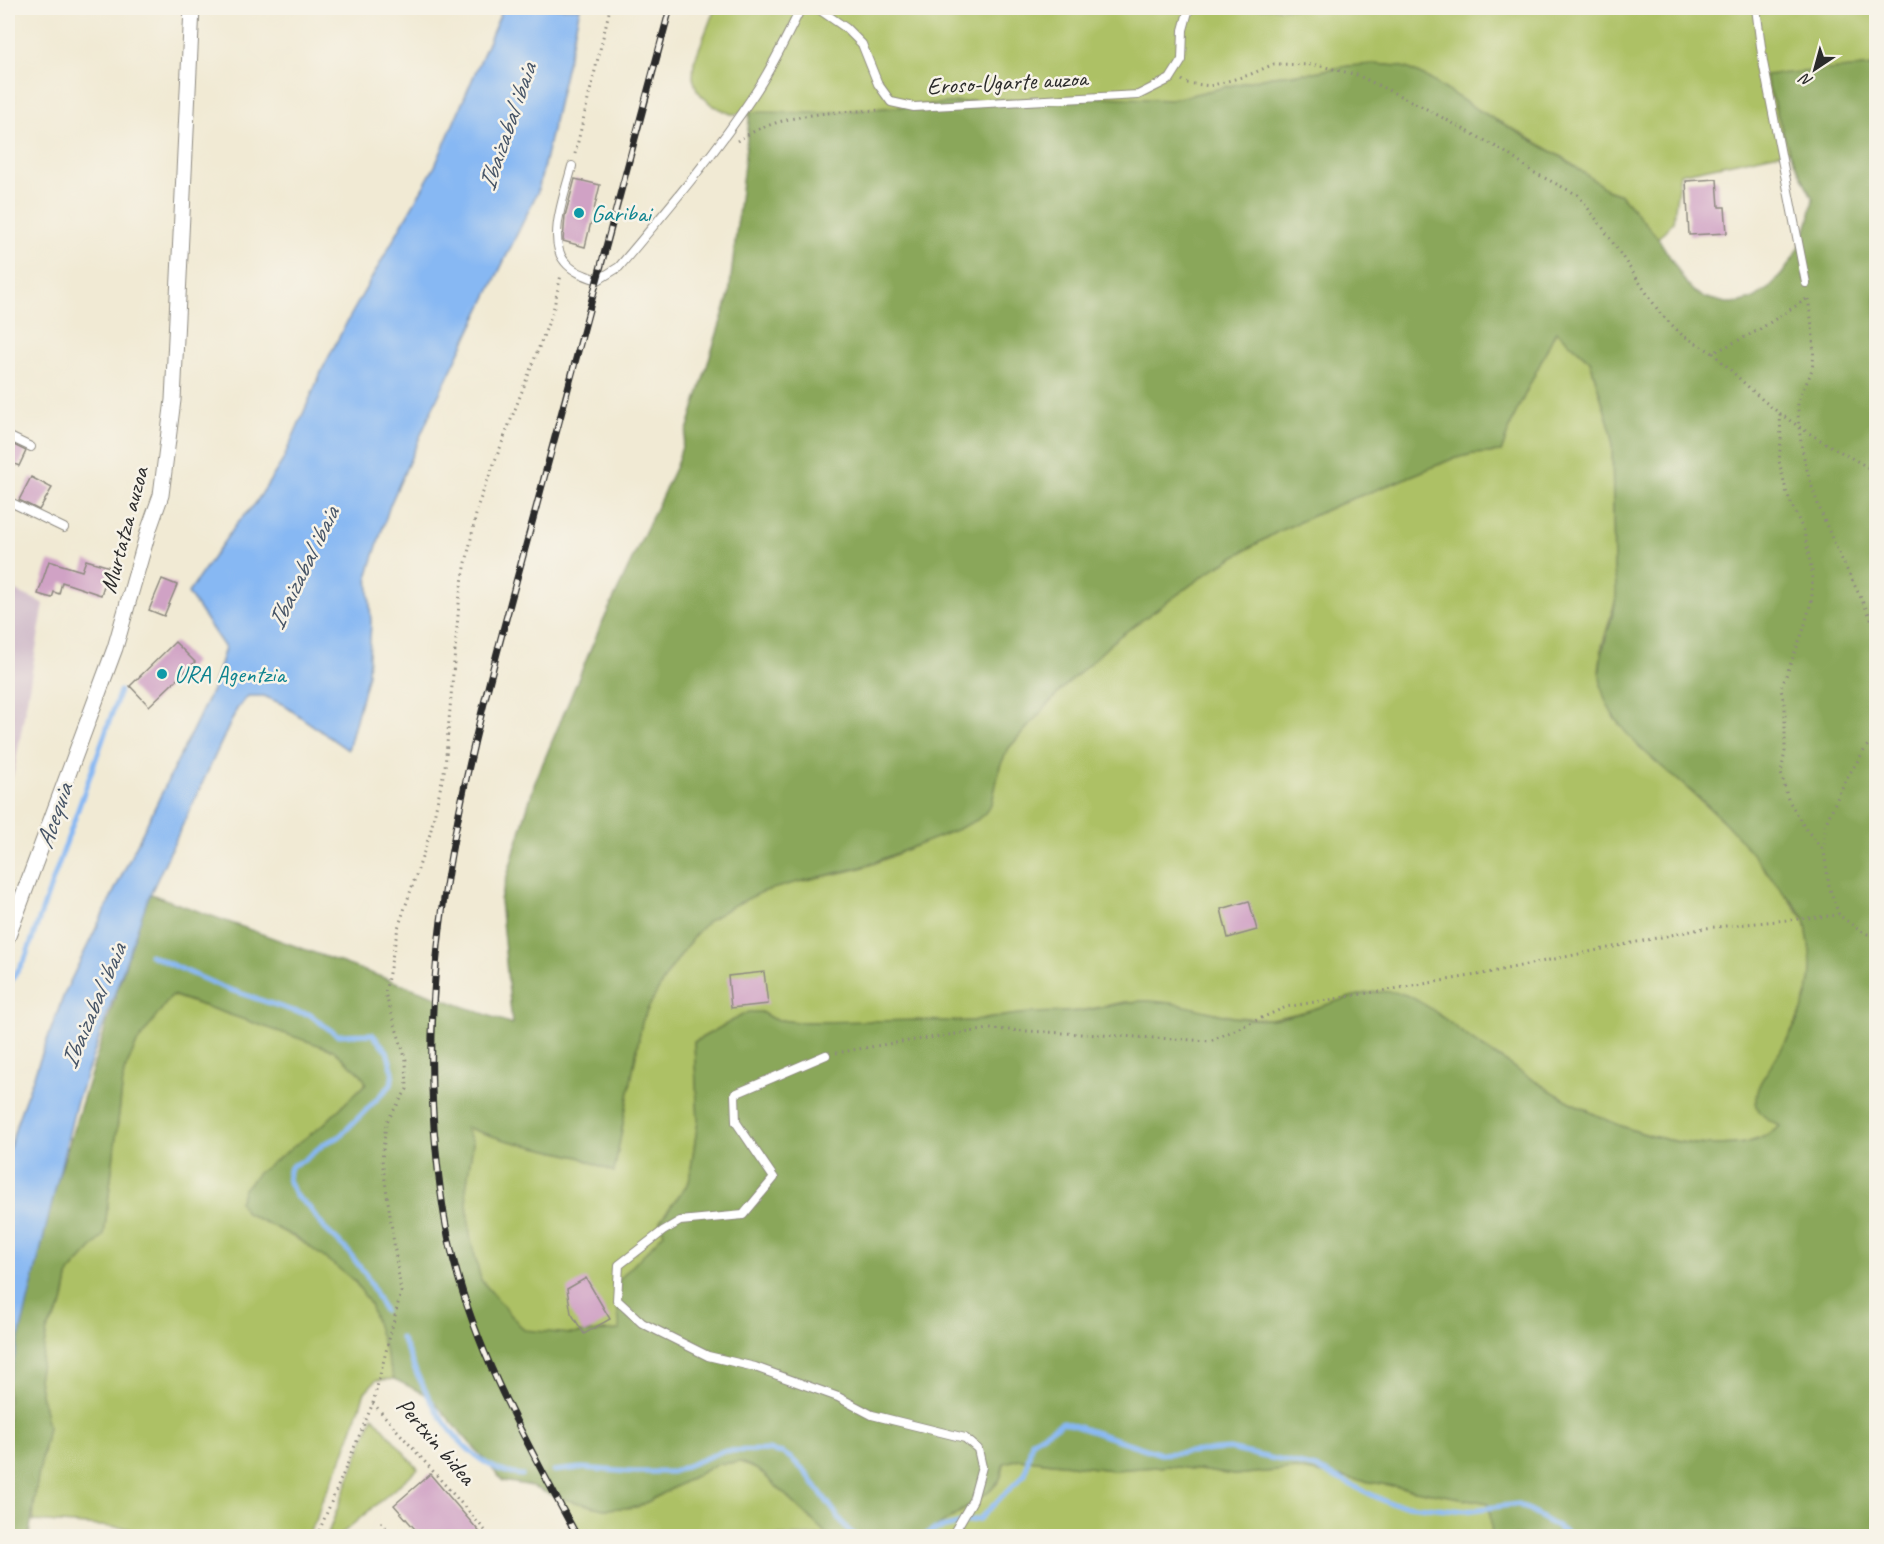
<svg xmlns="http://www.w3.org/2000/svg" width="1884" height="1544" font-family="Caveat,sans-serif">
	<rect width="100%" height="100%" fill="#f7f3e8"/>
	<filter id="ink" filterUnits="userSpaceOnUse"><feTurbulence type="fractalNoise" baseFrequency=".0167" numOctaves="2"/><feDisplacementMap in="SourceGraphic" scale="12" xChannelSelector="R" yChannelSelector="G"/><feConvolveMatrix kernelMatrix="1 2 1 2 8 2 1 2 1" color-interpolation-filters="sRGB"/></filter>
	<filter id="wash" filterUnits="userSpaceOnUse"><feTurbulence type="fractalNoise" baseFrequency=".008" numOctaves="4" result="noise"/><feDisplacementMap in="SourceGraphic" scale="24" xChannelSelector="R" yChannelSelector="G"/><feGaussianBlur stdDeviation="1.35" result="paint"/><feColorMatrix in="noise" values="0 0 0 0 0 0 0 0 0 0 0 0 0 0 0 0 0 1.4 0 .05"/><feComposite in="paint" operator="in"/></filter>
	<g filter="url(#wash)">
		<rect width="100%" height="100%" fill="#f1ead4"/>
		<!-- industrial -->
		<polygon fill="#d1bdcb" points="8,587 44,604 14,772 8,790"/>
		<!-- green -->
		<g fill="#adc165" stroke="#6c7648" stroke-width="1.5">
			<polygon points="715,8 1876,8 1876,66 1765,76 1789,151 1680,174 1673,222 1658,238 1621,195 1609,191 1563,158 1517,131 1389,65 1348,66 1308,73 1272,76 1170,100 974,101 821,113 731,114 712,105 702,96 697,90 693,78 694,62"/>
			<path d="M1556 331 1590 361 1612 434 1614 572 1617 584V595L1602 646 1599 672 1614 718 1635 741 1733 830 1805 920 1812 961 1811 977 1803 1008 1783 1047 1768 1120 1781 1125C1760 1143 1740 1145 1713 1145 1645 1144 1584 1112 1528 1077 1511 1066 1495 1054 1478 1044 1442 1025 1403 1010 1366 993L1313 1010 1270 1019 1234 1017 1173 1004 1146 1001 1124 1002 1081 1011 1020 1014 971 1021 795 1022 773 1019 761 1012H748L694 1042 698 1121 689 1182 660 1221 664 1233 620 1330 571 1334 524 1331 481 1280 470 1237 466 1190 473 1142 464 1127 505 1140 579 1157 614 1172 642 1022C653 996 667 973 683 951 690 941 697 930 706 922 729 903 761 891 789 884 813 877 837 875 861 868 908 853 950 827 992 802L1000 766 1008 749 1062 689 1117 638 1213 569 1277 532 1346 501 1394 483 1452 459 1473 454 1501 452 1513 419Z"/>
			<path d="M171 995 334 1050 361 1074 366 1083 324 1124 246 1213C286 1232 350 1263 370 1304 380 1325 387 1356 394 1379L376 1380 365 1392 342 1459 322 1501 316 1521 307 1536H151L127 1528 33 1521 36 1488 48 1427 38 1379 47 1330 63 1304 69 1273 104 1235 124 1072 137 1043Z"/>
			<polygon points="373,1416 418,1469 339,1536 327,1536"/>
			<path d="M1020 1459 1113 1470 1170 1466 1234 1475 1296 1469 1490 1503 1492 1536H921C940 1525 987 1498 999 1481 1002 1476 1003 1469 1004 1463Z"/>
			<polygon points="741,1462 760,1471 829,1536 582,1536 559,1498 604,1509 638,1507 717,1464"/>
		</g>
		<!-- forest -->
		<path fill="#8aa75a" stroke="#5a6942" stroke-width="1.5" fill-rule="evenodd" d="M1373 64 1399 66 1409 69 1428 78 1470 105 1563 158 1609 191 1621 195 1658 238 1686 283 1693 291 1703 297 1726 303H1738L1754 298 1769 288 1782 274 1792 260 1804 236 1809 220 1813 199 1789 151 1765 75 1876 66V1536H1492L1489 1503 1296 1469 1234 1475 1170 1466 1113 1470 1019 1459 1004 1463 1000 1479 990 1491 940 1525 921 1536H829L760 1471 741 1462 717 1464 638 1507 604 1509 559 1498 527 1485 503 1481 429 1396 394 1379 370 1304 354 1280 299 1239 246 1213 239 1202 244 1189 258 1173 324 1124 366 1083 361 1074 333 1050 172 995 137 1043 124 1072 104 1235 69 1273 63 1304 47 1330 38 1379 48 1427 36 1488 29 1536H8V1337L148 893 512 1024 500 900 535 782 597 634 676 466 729 295 750 112 821 113 974 101 1104 97 1170 100 1272 76 1308 73 1348 66ZM1556 331 1590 361 1612 434 1614 572C1626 619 1584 652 1607 704 1624 742 1674 775 1705 803 1733 829 1756 858 1780 888 1786 896 1803 912 1805 920 1807 925 1807 933 1808 938 1811 957 1813 973 1808 992 1802 1017 1787 1040 1774 1061 1769 1070 1762 1078 1758 1088 1756 1094 1755 1100 1757 1106 1760 1117 1772 1121 1780 1126 1759 1144 1739 1145 1712 1145 1627 1144 1550 1092 1481 1046 1458 1031 1428 1002 1403 994 1365 982 1312 1016 1271 1019 1227 1023 1186 1000 1143 1001 1122 1002 1102 1008 1081 1011 1060 1013 1039 1012 1019 1014 1003 1015 988 1020 972 1021 953 1022 934 1020 915 1020 875 1021 835 1022 795 1022L773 1019 761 1012H748L694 1042 698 1121 689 1182 660 1221 664 1233 615 1284 620 1330 571 1334 524 1330 481 1280 470 1237 466 1190 473 1142 465 1127 505 1140 579 1157 614 1172 642 1022 649 1006 668 973 694 936 708 921 729 908 762 892 790 884 862 867 956 830 977 820 985 813 992 803 1000 766 1008 749 1062 689 1117 638 1213 569 1277 532 1346 501 1394 483 1452 459 1473 454 1501 452 1513 419Z"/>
		<!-- water -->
		<polygon fill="#87b8f3" stroke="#59728f" stroke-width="1.5" points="503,8 580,8 538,191 435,403 390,505 368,574 371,622 368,674 348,750 282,704 264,696 248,696 237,709 147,901 76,1104 8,1384 8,1154 19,1116 65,992 212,690 225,648 188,593 237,523 255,504 282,462 323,368 348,320 435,166"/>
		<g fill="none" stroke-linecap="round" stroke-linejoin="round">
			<!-- stream -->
			<g stroke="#87b8f3" stroke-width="5">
				<polyline points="150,955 222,987 293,1011 309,1014 337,1035 372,1034 387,1051 393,1072 391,1085 339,1137 325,1143 303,1161 293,1165 289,1170 288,1180 296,1196 308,1206 325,1229 348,1251 366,1275 384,1311"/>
				<polyline points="8,986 25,959 120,691"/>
				<path d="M401 1338C408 1350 412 1364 418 1376 438 1418 471 1471 522 1475"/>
				<polyline points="553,1471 581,1468 631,1472 672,1472 723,1451 767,1450 783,1453 792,1459 806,1473 848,1530 856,1536"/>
				<polyline points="924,1536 933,1530 979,1519 1025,1474 1032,1441 1063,1422 1161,1454 1229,1449 1316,1468 1389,1503 1465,1511 1518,1504 1572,1536"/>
			</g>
		</g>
		<g id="blocks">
			<!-- building -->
			<g fill="#d0a2c5">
				<polygon points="575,179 600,185 585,247 563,241 565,216"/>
				<polygon points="1717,179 1719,207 1725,207 1727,233 1689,235 1686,181"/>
				<polygon points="8,442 26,451 19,466 8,461"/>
				<polygon points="31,477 52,488 39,510 19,500"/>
				<polygon points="86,560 110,567 101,595 62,582 59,594 54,592 52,598 38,594 49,561 82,571"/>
				<polygon points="162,579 177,585 164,616 149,610"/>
				<polygon points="175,642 195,662 149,706 130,686"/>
				<polygon points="1249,901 1257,930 1228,938 1221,909"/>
				<polygon points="764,972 768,1004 731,1008 728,976"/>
				<polygon points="586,1278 610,1319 584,1334 571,1313 567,1289"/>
				<polygon points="430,1474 483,1536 421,1536 394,1505"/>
			</g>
		</g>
	</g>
	<g filter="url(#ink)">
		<use href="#blocks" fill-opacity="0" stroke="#8e8a80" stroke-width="1.5"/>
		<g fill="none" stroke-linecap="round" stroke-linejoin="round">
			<!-- service casing -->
			<g stroke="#8e8a80" stroke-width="10">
				<g id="service">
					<polyline points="817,8 846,28 862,44 878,84 891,102 914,107 1138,95 1170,79 1182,60 1183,30 1189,8"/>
					<polyline points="1756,8 1763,62 1806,283"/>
					<path d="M572 166C566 191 546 240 565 262 573 272 586 276 598 280L619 267C666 211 715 154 755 93 773 66 787 36 801 8"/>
					<polyline points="8,436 31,447"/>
					<polyline points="8,501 64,528"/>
					<polyline points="826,1055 735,1094 736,1122 774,1178 743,1215 680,1221 663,1231 619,1265 617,1300 642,1323 708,1356 755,1367 838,1397 872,1415 965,1438 978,1449 982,1467 973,1500 952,1536"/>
				</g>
			</g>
			<!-- minor casing -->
			<g stroke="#8e8a80" stroke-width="17">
				<g id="minor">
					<polyline points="8,936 115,648 149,529 161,495 173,400 192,8"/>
					<polyline points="8,1536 13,1536"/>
				</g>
			</g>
			<!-- path -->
			<g stroke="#8e8a80" stroke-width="3" stroke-dasharray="1.5 4.5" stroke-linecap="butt">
				<polyline points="1182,80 1186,83 1210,86 1249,75 1274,64 1317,65 1357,75 1421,106 1502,150 1533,172 1578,195 1603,228 1660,313 1682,335 1713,353 1757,331 1808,298"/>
				<path d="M737 141C780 113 831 112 881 110"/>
				<polyline points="575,154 610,8"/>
				<path d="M1808 299C1811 317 1817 354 1811 372 1808 383 1798 394 1798 406 1798 485 1843 559 1876 629"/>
				<path d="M1713 353C1735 374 1757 397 1782 415 1811 436 1845 454 1876 472"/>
				<polyline points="1780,414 1781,439 1779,461 1787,494 1804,532 1812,571 1812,599 1803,631 1781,689 1785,708 1785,751 1781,773 1788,799 1805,828 1824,851"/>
				<polyline points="1876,737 1867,746 1845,781 1825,825 1824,851 1829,886 1839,915 1859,930 1876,938"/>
				<polyline points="836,1053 881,1045 990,1029 1210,1041 1286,1007 1482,974 1705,928 1839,915"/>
				<polyline points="373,1403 490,1536"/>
				<polyline points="381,1522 393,1536"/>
				<polyline points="317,1536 373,1403 401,1292 382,1160 386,1123 407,1089 406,1060 385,993 398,928 430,834 445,767 460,592 478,505 553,311 561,275"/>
			</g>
			<!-- service -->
			<use href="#service" stroke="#fff" stroke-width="8"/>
			<!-- minor -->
			<use href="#minor" stroke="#fff" stroke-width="15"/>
			<!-- rail casing -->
			<g stroke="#2b2b2b" stroke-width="7">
				<path id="rail" d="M577 1536C527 1443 473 1349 450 1245 443 1214 439 1182 436 1150 413 925 483 708 540 493 584 331 626 169 670 8"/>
			</g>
			<!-- rail -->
			<use href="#rail" stroke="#f7f3e8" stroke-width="4.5" stroke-dasharray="14" stroke-linecap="butt"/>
		</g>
	</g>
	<!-- markers -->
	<g fill="#0f9aa8" stroke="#f7f3e8" stroke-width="2">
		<circle cx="579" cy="213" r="6"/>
		<circle cx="162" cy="674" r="6"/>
	</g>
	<g text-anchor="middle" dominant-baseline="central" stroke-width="5" stroke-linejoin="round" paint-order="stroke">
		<!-- street labels -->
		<g font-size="24" fill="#2b2b2b" stroke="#f7f3e8">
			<text transform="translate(1007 82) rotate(-3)">Eroso-Ugarte auzoa</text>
			<text transform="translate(124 530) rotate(-75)">Murtatza auzoa</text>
			<text transform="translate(436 1441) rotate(49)">Pertxin bidea</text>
		</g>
		<!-- culture labels -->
		<g font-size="24" fill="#0d838f" stroke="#f7f3e8" text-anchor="start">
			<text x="591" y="213">Garibai</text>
			<text x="174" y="674">URA Agentzia</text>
		</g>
		<!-- water labels -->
		<g font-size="26" font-style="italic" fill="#475567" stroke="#f7f3e8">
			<text transform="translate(507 127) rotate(-71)">Ibaizabal ibaia</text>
			<text transform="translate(303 568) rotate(-64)">Ibaizabal ibaia</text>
			<text transform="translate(54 816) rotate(-71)">Acequia</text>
			<text transform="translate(93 1006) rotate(-67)">Ibaizabal ibaia</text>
		</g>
	</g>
	<!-- margin -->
	<rect width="1884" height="1544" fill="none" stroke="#f7f3e8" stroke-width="30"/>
	<!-- north arrow -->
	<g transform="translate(1815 69) rotate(216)" stroke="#f7f3e8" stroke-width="4.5" paint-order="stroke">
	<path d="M0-4.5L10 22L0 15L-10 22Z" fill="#2b2b2b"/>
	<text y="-9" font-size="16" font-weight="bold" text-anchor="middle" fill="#2b2b2b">N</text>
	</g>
</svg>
